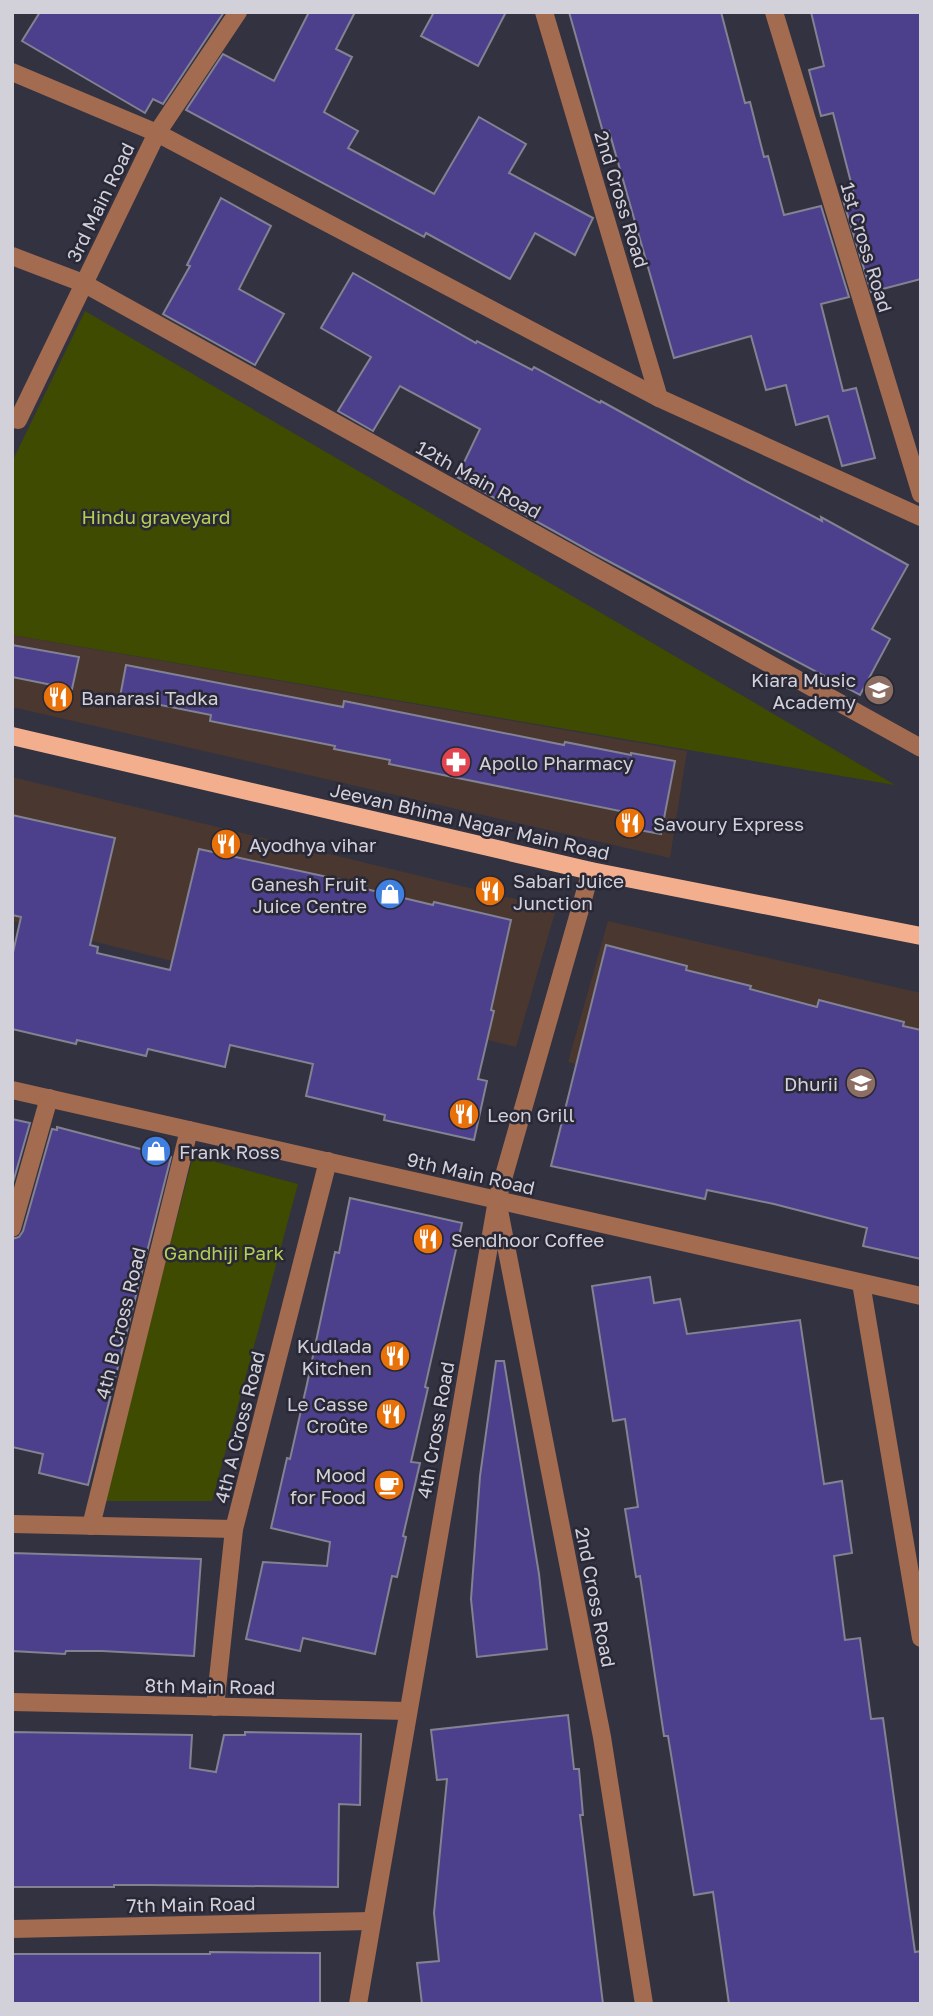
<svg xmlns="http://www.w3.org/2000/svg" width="933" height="2016" font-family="'Golos Text',sans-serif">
	<rect width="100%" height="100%" fill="#333240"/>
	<!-- commercial -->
	<g fill="#4a372f">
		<polygon points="12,635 687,751 670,858 12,707"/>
		<polygon points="12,777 556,909 516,1047 12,921"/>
		<polygon points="608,921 921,993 921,1148 568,1062"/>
	</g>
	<!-- green -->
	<g fill="#3e4b01">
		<polygon points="85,311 895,785 12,635 12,462"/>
		<polygon points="193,1156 298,1184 212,1501 104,1501"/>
	</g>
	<!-- building -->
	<g fill="#4c408d" stroke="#838292" stroke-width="2">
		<polygon points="40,12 224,12 163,104 153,99 145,113 22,41"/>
		<polygon points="309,12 355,12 336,49 352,57 324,112 358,131 348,148 434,194 479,117 526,144 509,173 593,218 575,255 535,233 510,279 426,233 424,237 186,110 223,54 274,81"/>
		<polygon points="434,12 506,12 478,66 421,36"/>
		<polygon points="569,12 721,12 745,103 750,102 764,157 768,156 784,215 821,206 849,297 821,304 843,391 856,388 875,458 842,466 828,416 796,425 786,385 766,390 751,336 674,358 609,131 603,132"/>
		<polygon points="811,12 921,12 921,279 871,292 843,200 855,198 833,113 821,116 809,70 824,66"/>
		<polygon points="221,198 271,226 239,289 284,314 255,365 163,314 190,266 187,265"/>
		<polygon points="353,273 476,343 477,341 532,370 534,367 600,403 601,401 746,481 822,521 821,517 908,565 872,629 890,639 860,695 595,554 457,477 480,429 400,386 373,431 338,411 371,357 321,328"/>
		<polygon points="12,645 79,657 72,689 12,677"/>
		<polygon points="126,665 343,707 344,701 564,745 565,742 631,755 631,753 675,761 661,834 617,826 620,811 389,764 390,760 334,749 335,746 210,721 211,715 120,697"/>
		<polygon points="12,815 115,838 90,945 98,947 97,953 170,970 199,849 346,881 345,884 433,905 434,902 511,920 491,1010 494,1011 478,1079 487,1081 474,1140 384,1120 385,1115 306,1096 313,1064 230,1045 225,1067 148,1049 146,1056 77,1040 76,1044 12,1029 12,957 21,917 12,915"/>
		<polygon points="606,945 687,966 686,970 751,986 750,989 817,1007 819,1000 904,1022 903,1026 921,1030 921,1259 863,1246 867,1228 774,1204 707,1190 705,1199 551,1166"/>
		<polygon points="12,1119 30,1123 12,1186"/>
		<polygon points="57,1127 171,1157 88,1485 39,1473 43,1454 12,1447 12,1239 19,1237 23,1231 52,1129 57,1130"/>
		<polygon points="350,1198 462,1223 425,1387 428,1388 411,1462 420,1463 403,1536 406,1537 397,1577 392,1576 375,1654 303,1638 300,1651 246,1639 263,1562 327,1566 330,1542 271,1528 287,1458 290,1459 307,1384 335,1252 339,1253"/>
		<polygon points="650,1277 654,1303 680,1299 687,1334 800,1320 824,1484 842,1481 852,1553 834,1556 845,1640 860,1638 871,1719 883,1718 915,1952 921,1951 921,2004 729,2004 713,1892 694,1895 668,1736 664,1736 640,1576 636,1577 625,1509 638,1507 625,1419 613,1421 592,1286"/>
		<polygon points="496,1361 504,1361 539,1574 547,1649 477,1657 471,1599 480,1476"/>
		<polygon points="12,1553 201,1559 194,1656 102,1651 66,1651 65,1654 12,1651"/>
		<polygon points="568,1715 574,1769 579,1769 583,1815 580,1815 603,2004 422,2004 417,1963 439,1961 434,1913 447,1779 437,1780 431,1730"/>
		<polygon points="12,1732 192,1735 190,1768 216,1772 224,1735 245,1735 245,1732 361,1734 360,1805 339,1804 338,1887 149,1885 114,1885 114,1887 12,1887"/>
		<polygon points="210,1952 320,1953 320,2004 12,2004 12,1954 210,1954"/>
	</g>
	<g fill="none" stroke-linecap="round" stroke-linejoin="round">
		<!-- minor -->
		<g stroke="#a36b50" stroke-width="18">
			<polyline points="544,12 659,398"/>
			<polyline points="774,12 921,494"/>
			<polyline points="12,72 157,133 659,398 921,517"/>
			<polyline points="12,256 83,283 921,748"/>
			<polyline points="12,418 18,420 157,133 238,12"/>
			<polyline points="12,1090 921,1296"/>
			<polyline points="499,1210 602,1737 644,2004"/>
			<polyline points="12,1228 49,1098"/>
			<polyline points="861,1283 921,1638"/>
			<polyline points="12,1524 234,1529"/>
			<polyline points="91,1526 189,1130"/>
			<polyline points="12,1702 407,1711"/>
			<polyline points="215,1707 234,1529 328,1161"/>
			<polyline points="12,1929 371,1921"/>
			<polyline points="358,2004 497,1200 591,871"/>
		</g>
		<!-- major -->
		<polyline stroke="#f3af8d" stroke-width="18" points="12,736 591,871 921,936"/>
	</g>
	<!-- icons -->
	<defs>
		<g id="school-disc" transform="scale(1.575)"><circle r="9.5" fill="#8d6e63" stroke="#292836"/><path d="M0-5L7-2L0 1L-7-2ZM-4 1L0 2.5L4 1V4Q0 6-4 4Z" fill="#fff"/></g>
		<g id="restaurant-disc" transform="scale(1.575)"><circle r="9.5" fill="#e8710a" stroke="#292836"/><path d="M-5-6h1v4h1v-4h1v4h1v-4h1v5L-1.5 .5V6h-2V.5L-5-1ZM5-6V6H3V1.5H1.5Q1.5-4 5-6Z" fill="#fff"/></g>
		<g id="pharmacy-disc" transform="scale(1.575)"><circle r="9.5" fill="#e0444e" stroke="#292836"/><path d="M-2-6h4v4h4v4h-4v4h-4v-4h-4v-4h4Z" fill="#fff"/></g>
		<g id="shop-disc" transform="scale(1.575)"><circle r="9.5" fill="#3f7fe0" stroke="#292836"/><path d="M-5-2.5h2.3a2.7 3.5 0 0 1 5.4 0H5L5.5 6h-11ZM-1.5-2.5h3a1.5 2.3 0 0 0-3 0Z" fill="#fff"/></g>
		<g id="cafe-disc" transform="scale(1.575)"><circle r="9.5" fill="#e8710a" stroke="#292836"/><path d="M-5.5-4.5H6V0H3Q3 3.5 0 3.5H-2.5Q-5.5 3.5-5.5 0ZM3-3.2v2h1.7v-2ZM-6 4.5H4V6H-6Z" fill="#fff"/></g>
	</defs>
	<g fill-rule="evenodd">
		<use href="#school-disc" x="879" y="690"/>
		<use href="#restaurant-disc" x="58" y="697"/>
		<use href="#pharmacy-disc" x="456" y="762"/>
		<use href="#restaurant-disc" x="630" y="823"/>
		<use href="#restaurant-disc" x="226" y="844"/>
		<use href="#restaurant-disc" x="490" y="891"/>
		<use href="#shop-disc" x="390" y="894"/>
		<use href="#school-disc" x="861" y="1083"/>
		<use href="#restaurant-disc" x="464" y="1114"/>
		<use href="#shop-disc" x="156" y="1151"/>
		<use href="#restaurant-disc" x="428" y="1239"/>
		<use href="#restaurant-disc" x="395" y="1356"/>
		<use href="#restaurant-disc" x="391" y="1414"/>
		<use href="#cafe-disc" x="389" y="1485"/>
	</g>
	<g text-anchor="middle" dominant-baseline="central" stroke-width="5" stroke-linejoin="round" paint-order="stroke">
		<!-- street labels -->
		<g font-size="19" fill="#d2d1da" stroke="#292836">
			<text transform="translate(622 199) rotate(73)">2nd Cross Road</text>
			<text transform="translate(100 202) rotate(-64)">3rd Main Road</text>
			<text transform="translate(867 247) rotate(73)">1st Cross Road</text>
			<text transform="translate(479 479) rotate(29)">12th Main Road</text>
			<text transform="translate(470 821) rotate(13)">Jeevan Bhima Nagar Main Road</text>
			<text transform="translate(471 1173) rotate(13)">9th Main Road</text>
			<text transform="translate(120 1323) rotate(-76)">4th B Cross Road</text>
			<text transform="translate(239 1427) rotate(-76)">4th A Cross Road</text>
			<text transform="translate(435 1430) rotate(-80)">4th Cross Road</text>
			<text transform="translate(596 1597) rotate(79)">2nd Cross Road</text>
			<text transform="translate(210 1686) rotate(1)">8th Main Road</text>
			<text transform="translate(191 1904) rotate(-1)">7th Main Road</text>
		</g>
		<!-- park labels -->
		<g font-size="19" fill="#b5cf53" stroke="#292836">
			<text x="156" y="516">Hindu graveyard</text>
			<text x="224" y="1252">Gandhiji Park</text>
		</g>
		<!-- poi labels -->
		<g font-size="19" fill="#d2d1da" stroke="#292836" text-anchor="start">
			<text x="856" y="679" text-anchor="end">Kiara Music<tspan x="856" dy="22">Academy</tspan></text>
			<text x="81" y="697">Banarasi Tadka</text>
			<text x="479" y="762">Apollo Pharmacy</text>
			<text x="653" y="823">Savoury Express</text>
			<text x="249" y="844">Ayodhya vihar</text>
			<text x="513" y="880">Sabari Juice<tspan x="513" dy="22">Junction</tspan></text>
			<text x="367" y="883" text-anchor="end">Ganesh Fruit<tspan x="367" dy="22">Juice Centre</tspan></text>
			<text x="838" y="1083" text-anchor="end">Dhurii</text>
			<text x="487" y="1114">Leon Grill</text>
			<text x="179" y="1151">Frank Ross</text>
			<text x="451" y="1239">Sendhoor Coffee</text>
			<text x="372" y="1345" text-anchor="end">Kudlada<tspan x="372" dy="22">Kitchen</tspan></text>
			<text x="368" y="1403" text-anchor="end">Le Casse<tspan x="368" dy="22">Croûte</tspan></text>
			<text x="366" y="1474" text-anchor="end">Mood<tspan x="366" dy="22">for Food</tspan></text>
		</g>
	</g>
	<!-- border -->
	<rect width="933" height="2016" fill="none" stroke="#d2d1da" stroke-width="28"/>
</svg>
